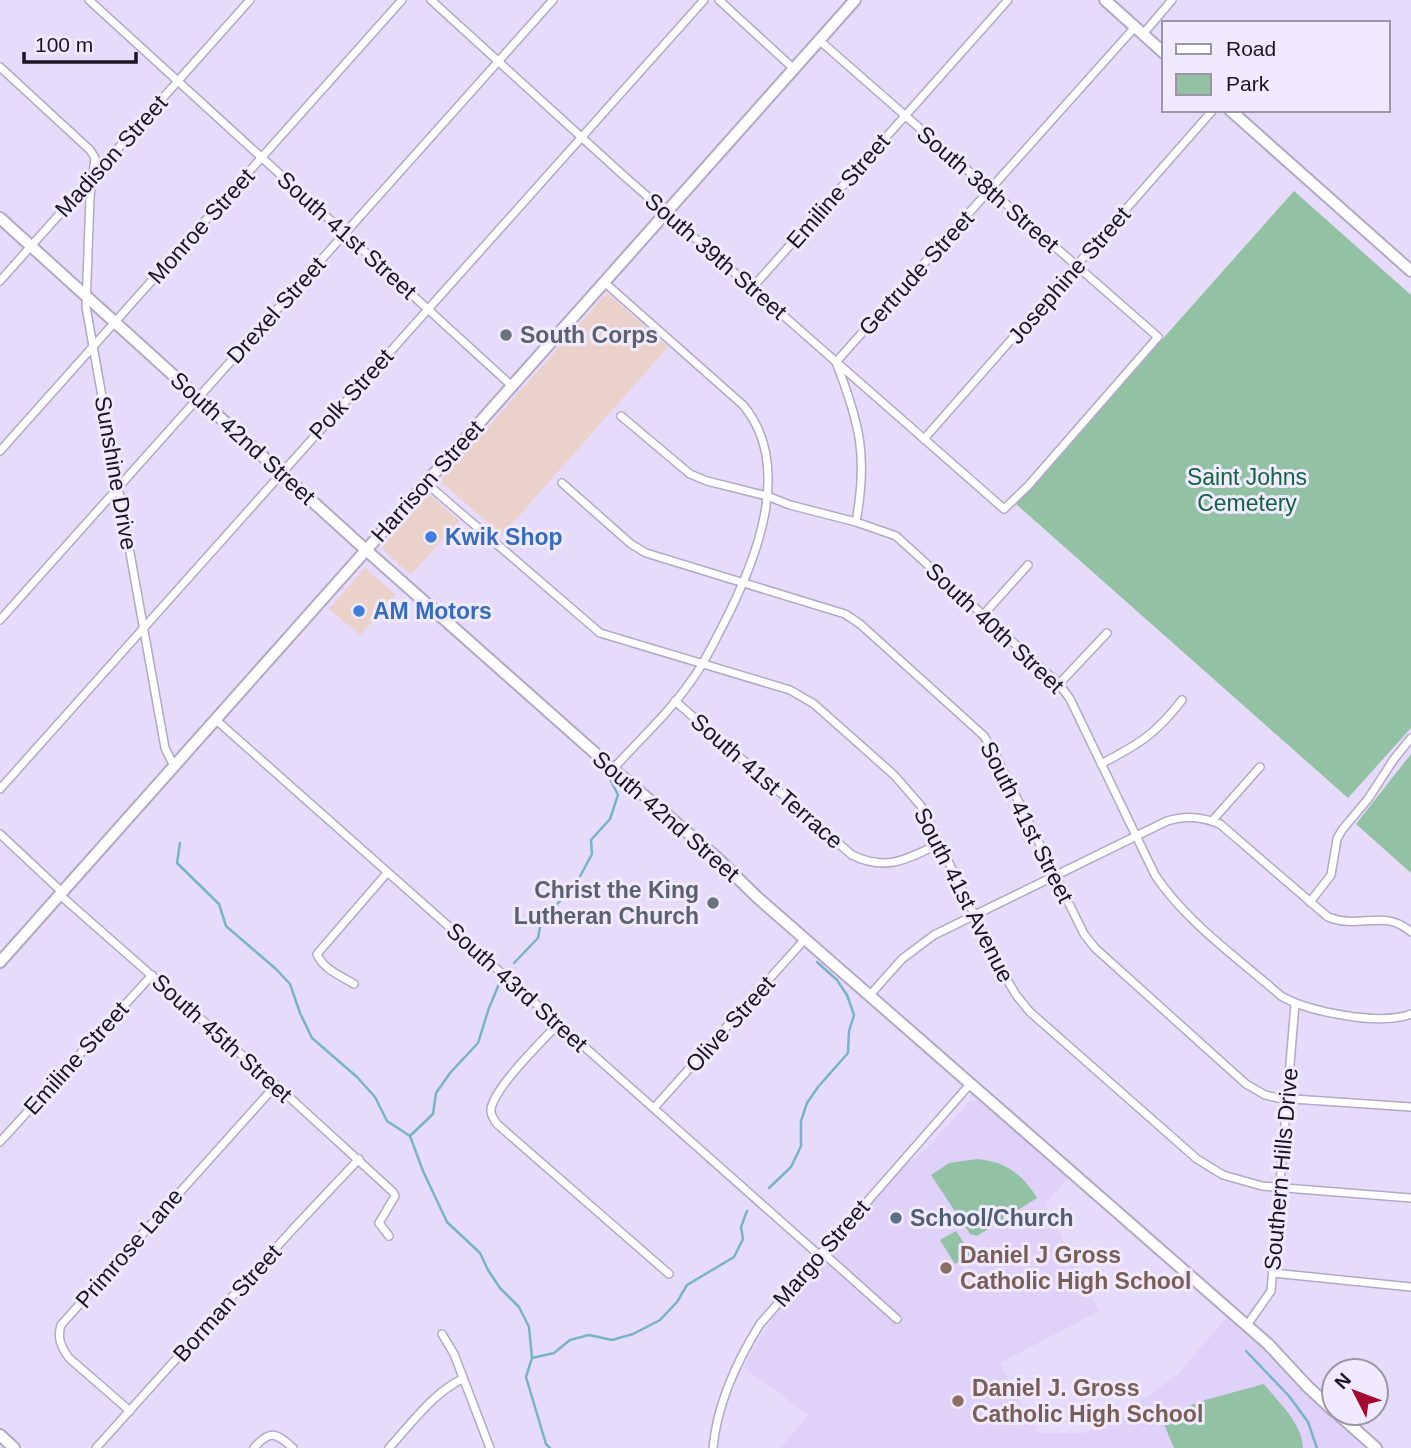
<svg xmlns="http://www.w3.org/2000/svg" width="1411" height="1448" font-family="Arial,sans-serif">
	<rect width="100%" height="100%" fill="#e6dbfa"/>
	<!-- commercial -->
	<g fill="#ead1c9">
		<polygon points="607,293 668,347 502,535 440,481"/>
		<polygon points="429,494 459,521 411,575 381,548"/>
		<polygon points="365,568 396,595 360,635 329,609"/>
	</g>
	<!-- built -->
	<polygon fill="#dfd1f8" points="975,1100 981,1101 1069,1177 1045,1204 1099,1311 1000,1363 1037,1433 1083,1433 1110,1424 1178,1374 1228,1316 1265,1350 1310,1398 1365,1448 780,1448 809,1415 744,1368 750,1355 778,1310 795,1288 904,1167 929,1146 969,1102"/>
	<!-- green -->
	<g fill="#92c1a4">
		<polygon points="1294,191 1411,295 1411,728 1348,798 1016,504"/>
		<polygon points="1411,754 1411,873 1356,824"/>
		<path d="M977 1159C1004 1161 1023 1174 1037 1198L977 1236 970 1234 931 1175 949 1163Z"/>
		<polygon points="956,1231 971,1254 955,1264 940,1240"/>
		<path d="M1264 1384C1279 1403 1302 1423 1303 1448H1174L1163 1422 1168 1414 1205 1400Z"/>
	</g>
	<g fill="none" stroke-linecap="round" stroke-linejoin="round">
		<!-- stream -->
		<g stroke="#78b4c8" stroke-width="2.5">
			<polyline points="180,843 177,863 219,904 226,926 276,969 290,984 300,1013 312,1038 357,1077 375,1097 387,1121 410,1136 423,1171 447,1222 480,1253 488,1270 500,1288 519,1307 529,1327 532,1358 526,1377 546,1444 550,1448"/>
			<polyline points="514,963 538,938 541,922 577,882 592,854 591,840 610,819 618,795 610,779"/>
			<polyline points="410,1136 433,1114 436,1093 450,1073 478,1043 489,1008 499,984"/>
			<polyline points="769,1188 791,1167 801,1146 801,1121 807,1103 818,1087 848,1053 849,1031 854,1015 847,995 837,980 817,962"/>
			<polyline points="1246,1351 1289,1396 1308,1422 1317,1448"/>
			<polyline points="532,1358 554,1353 570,1340 589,1335 612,1340 633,1334 660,1320 677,1302 687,1285 734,1257 743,1239 741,1227 747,1211"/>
		</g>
		<!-- street casing -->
		<g stroke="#b3a8c6" stroke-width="10">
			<g id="street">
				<polyline points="89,0 512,386"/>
				<polyline points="431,0 623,175 1004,509 1028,486 1158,337 819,40"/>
				<polyline points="719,0 794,69"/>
				<polyline points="1143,34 1172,0"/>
				<polyline points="0,67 90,150 95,158 90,197 86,307 165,748 174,766"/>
				<polyline points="0,281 250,0"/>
				<path d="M604 282 743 405C795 467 755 563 723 625 713 644 704 664 691 681 669 713 639 740 613 769"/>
				<polyline points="752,288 1008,0"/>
				<path d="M621 416 690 474 707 481 767 496 790 505 856 522 896 536 1059 684 1070 699 1155 875C1187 923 1238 958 1281 996 1308 1012 1381 1026 1411 1014"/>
				<polyline points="924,439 1213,110"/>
				<polyline points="0,451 402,0"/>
				<polyline points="426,483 600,633 790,690 814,704 894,775 921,806 1002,971 1016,995 1030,1012 1197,1159 1223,1175 1262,1186 1411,1198"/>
				<polyline points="562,483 631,544 646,553 845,614 860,624 984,736 995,754 1084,934 1095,948 1246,1084 1265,1095 1278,1098 1411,1107"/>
				<path d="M856 522C868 456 860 424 836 362L1135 27"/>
				<polyline points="984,614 1028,565"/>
				<polyline points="0,620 553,0"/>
				<polyline points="1059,684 1107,633"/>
				<path d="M675 701 852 855C886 872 908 859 940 843"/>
				<polyline points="215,719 819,1255"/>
				<path d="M1101 764C1139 744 1155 735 1182 700"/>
				<polyline points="0,789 704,0"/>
				<polyline points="1212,821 1260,767"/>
				<polyline points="0,834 62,892"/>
				<polyline points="60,895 276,1085 393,1192 395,1196 379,1223 389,1236"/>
				<polyline points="1310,902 1331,875 1337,839 1342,830 1368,799 1394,759 1411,738"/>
				<path d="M354 984C341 976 323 969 317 954L387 873"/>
				<path d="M870 995 902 959 934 935 1167 821C1186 815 1202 817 1220 824L1328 917C1360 930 1384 908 1411 932"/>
				<path d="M558 1024C542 1041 494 1088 491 1109 490 1115 494 1119 497 1124L669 1274"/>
				<polyline points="654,1108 805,939"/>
				<polyline points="0,1142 152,975"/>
				<polyline points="822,1252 897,1319"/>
				<polyline points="1273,1273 1411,1287"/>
				<polyline points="1247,1325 1271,1291 1295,1004"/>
				<polyline points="442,1334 454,1354 490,1448"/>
				<path d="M130 1411 69 1358C61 1347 57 1338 61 1325L276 1085"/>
				<polyline points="96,1448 293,1229 359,1159"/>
				<path d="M254 1448C270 1429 276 1433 293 1448"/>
				<path d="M389 1448C411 1424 432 1394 462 1379"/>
				<path d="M713 1448C717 1404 737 1361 760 1324L971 1083"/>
			</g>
		</g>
		<!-- secondary casing -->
		<g stroke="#b3a8c6" stroke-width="14">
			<g id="secondary">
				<polyline points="1105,0 1164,53"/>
				<polyline points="1230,110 1411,271"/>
				<polyline points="0,218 366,550 613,769 716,857 758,898 1268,1344 1308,1387 1334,1411"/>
				<polyline points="0,962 855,0"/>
				<polyline points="1337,1413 1376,1448"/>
				<polyline points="0,1435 14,1448"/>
			</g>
		</g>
		<!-- street -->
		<use href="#street" stroke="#fff" stroke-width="7"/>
		<!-- secondary -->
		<use href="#secondary" stroke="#fff" stroke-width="10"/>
	</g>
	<!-- markers -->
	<g fill="#6b7280" stroke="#f1eafe" stroke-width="2.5">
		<circle cx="506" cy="335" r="7"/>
		<circle cx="713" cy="903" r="7"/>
	</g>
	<g fill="#3f7fe0" stroke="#f1eafe" stroke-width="2.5">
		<circle cx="431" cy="537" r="7"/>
		<circle cx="359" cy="611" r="7"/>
	</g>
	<circle fill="#5c6f8a" stroke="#f1eafe" stroke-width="2.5" cx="896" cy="1218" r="7"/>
	<g fill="#8d6e63" stroke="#f1eafe" stroke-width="2.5">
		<circle cx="946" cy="1268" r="7"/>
		<circle cx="958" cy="1401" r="7"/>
	</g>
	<g text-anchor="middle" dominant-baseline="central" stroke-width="6" stroke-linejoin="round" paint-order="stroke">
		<!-- street labels -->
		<g font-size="23" fill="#1a1621" stroke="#f1eafe">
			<text transform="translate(111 156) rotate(-48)">Madison Street</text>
			<text transform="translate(988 189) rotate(41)">South 38th Street</text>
			<text transform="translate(838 191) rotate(-49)">Emiline Street</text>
			<text transform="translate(201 226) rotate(-48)">Monroe Street</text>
			<text transform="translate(347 235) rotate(42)">South 41st Street</text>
			<text transform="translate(716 256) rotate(41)">South 39th Street</text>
			<text transform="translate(916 273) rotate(-48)">Gertrude Street</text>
			<text transform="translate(1069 275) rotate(-49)">Josephine Street</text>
			<text transform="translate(276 310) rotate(-48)">Drexel Street</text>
			<text transform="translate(351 394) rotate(-48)">Polk Street</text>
			<text transform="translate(243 438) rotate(42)">South 42nd Street</text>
			<text transform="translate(116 473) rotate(80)">Sunshine Drive</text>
			<text transform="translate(427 481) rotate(-48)">Harrison Street</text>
			<text transform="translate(995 628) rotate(43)">South 40th Street</text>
			<text transform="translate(767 781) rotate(41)">South 41st Terrace</text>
			<text transform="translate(666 816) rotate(41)">South 42nd Street</text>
			<text transform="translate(1027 822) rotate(63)">South 41st Street</text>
			<text transform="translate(964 895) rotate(63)">South 41st Avenue</text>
			<text transform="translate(517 987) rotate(42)">South 43rd Street</text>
			<text transform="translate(730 1024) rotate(-48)">Olive Street</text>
			<text transform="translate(222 1038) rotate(42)">South 45th Street</text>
			<text transform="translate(76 1058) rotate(-48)">Emiline Street</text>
			<text transform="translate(1281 1169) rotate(-85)">Southern Hills Drive</text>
			<text transform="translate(129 1248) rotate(-49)">Primrose Lane</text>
			<text transform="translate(821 1253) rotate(-49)">Margo Street</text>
			<text transform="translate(227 1303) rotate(-48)">Borman Street</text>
		</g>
		<!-- worship labels -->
		<g font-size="23" font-weight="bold" fill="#5b616d" stroke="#f1eafe" text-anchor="start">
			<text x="520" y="335">South Corps</text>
			<text x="699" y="890" text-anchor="end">Christ the King<tspan x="699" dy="26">Lutheran Church</tspan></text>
		</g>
		<!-- park labels -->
		<g font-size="23" fill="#10653f" stroke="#f1eafe">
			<text x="1247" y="477">Saint Johns<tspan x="1247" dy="26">Cemetery</tspan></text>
		</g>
		<!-- shop labels -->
		<g font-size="23" font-weight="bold" fill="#366cbe" stroke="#f1eafe" text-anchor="start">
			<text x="445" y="537">Kwik Shop</text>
			<text x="373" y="611">AM Motors</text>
		</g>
		<!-- service labels -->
		<g font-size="23" font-weight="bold" fill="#4e5e75" stroke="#f1eafe" text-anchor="start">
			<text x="910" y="1218">School/Church</text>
		</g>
		<!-- education labels -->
		<g font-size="23" font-weight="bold" fill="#785e54" stroke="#f1eafe" text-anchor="start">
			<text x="960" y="1255">Daniel J Gross<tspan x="960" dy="26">Catholic High School</tspan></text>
			<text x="972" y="1388">Daniel J. Gross<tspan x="972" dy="26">Catholic High School</tspan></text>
		</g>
	</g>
	<!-- legend -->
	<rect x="1162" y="21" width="228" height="91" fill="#f1eafe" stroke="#9b95a6" stroke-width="2"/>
	<rect x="1176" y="44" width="35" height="10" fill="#ffffff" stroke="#9b95a6" stroke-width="2"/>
	<text x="1226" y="56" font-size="21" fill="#1a1621">Road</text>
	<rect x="1176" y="74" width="35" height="21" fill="#92c1a4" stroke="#9b95a6" stroke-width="2"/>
	<text x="1226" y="91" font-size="21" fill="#1a1621">Park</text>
	<!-- north arrow -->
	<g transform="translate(1355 1392) rotate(312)"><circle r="33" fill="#f1eafe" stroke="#9b95a6" stroke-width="2"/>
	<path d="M0-5L12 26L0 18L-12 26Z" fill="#a50930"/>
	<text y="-10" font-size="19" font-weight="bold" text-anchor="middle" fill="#1a1621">N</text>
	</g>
	<!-- scale -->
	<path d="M24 52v10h112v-10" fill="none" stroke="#1a1621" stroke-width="3.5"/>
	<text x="35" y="52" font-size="21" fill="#1a1621" stroke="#f1eafe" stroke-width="5" paint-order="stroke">100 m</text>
</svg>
